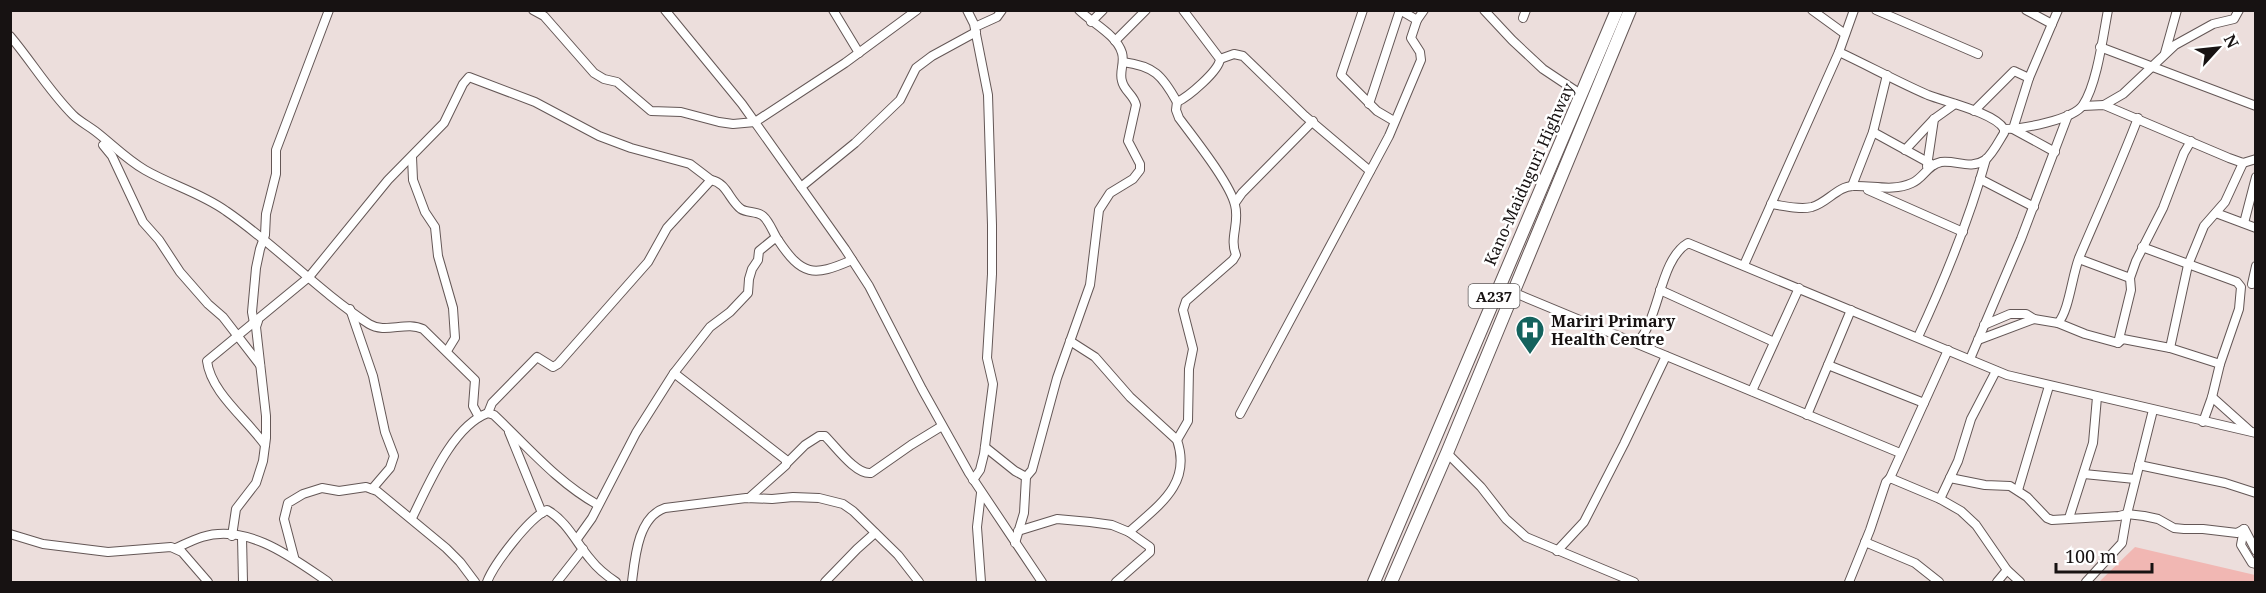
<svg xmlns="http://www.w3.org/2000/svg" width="2266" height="593" font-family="'Noto Serif',serif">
	<rect width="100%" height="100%" fill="#ecdedc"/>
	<!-- green -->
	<polygon fill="#f1b7b3" points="2135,547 2255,575 2255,582 2099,582"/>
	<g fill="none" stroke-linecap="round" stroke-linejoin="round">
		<!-- minor casing -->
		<g stroke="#645756" stroke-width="10">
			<g id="minor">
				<polyline points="533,10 544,16 594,73 604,79 617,82 651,111 681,112 719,122 733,124 755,122 845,63 917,10"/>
				<polyline points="665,10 742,104 845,249 869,286 922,389 969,473 1042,582"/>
				<polyline points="833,10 859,53"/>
				<polyline points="967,10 974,24 988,95 992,225 992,274 987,358 993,384 984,454 980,470 973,480"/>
				<polyline points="1363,10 1341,75 1377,111 1394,121"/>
				<polyline points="1400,10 1417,20"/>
				<polyline points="1484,10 1512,40 1543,69 1582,95"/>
				<polyline points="1812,10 1845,34"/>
				<polyline points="1876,10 1978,54"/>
				<polyline points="2026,10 2052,24 2058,10"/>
				<polyline points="1523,18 1526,10"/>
				<polyline points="1091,22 1103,10"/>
				<polyline points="975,27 997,17 1002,10"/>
				<path d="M10 36C32 62 49 91 73 115 79 121 87 125 95 131 112 144 126 159 145 170 171 185 201 193 226 211 276 245 318 291 369 324 385 334 406 321 423 329L475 380 473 406 479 417"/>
				<polyline points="1115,41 1146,10"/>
				<polyline points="2100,47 2256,106"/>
				<polyline points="2165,53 2177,10"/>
				<polyline points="1220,59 1234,54 1243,56 1305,116 1370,171"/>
				<path d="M1123 62C1154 66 1162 75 1177 102 1188 97 1219 71 1220 59L1183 10"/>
				<polyline points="1887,75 1873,132 1933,165"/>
				<polyline points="2029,78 2013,129 2055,152"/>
				<polyline points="1369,104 1400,10"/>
				<polyline points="2104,105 2123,94 2175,45 2213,24 2234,19 2239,10"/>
				<polyline points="2083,106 2104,105 2229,158 2243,163 2256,159"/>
				<polyline points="1974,111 2014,71 2029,78 2052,24"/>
				<path d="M2004 129C2022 129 2073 120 2083 105 2097 84 2103 36 2108 10"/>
				<polyline points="103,145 112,156 143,222 159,240 180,272 208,304 223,317 260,365"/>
				<polyline points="1905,150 1934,119 1955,104"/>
				<polyline points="412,157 413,180 425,212 435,227 438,256 453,308 455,338 447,351"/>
				<polyline points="1927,166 1934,119"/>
				<polyline points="1980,179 2034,207"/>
				<polyline points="1852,186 1873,132"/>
				<polyline points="801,187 855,143 900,100 916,68 932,56 976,32"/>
				<polyline points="1868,190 1963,232"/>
				<polyline points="1235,203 1242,193 1313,121"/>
				<path d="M1771 204C1785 206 1799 210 1812 207 1827 203 1838 186 1853 186 1873 185 1892 192 1912 183 1924 178 1927 165 1941 162 1957 160 1970 170 1985 160 1992 155 1999 141 2004 133V129C1995 113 1946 102 1928 95 1898 82 1869 66 1839 52"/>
				<polyline points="2216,213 2256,228"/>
				<polyline points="2244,223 2256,177"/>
				<polyline points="2142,247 2237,282 2241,287 2239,309 2220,364"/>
				<polyline points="2079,259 2130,278"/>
				<polyline points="1744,265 1839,52 1854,10"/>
				<polyline points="2252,284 2256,266"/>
				<polyline points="1498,286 1900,453"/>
				<polyline points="1660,290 1774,342"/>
				<polyline points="350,309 373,376 385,432 394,456 390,468 372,489"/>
				<polyline points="254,323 252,312 256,268 260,249 265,235 266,214 276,174 276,150 329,10"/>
				<polyline points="2058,323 2085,334 2118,343 2131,290 2130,278 2136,261 2163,208 2184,153 2191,141"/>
				<path d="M1984 325 2010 314H2026L2034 319 2058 323C2069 311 2072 276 2079 258 2099 211 2120 165 2138 118"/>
				<path d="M1918 337C1945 279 1969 221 1986 159"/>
				<polyline points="1978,340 2034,319"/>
				<path d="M1070 341 1095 357 1130 397 1177 440C1192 484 1159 505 1129 532"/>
				<path d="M1637 343C1660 319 1659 260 1688 243L2007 375 2256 433"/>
				<polyline points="2118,343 2123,339 2170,348 2188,265 2204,226 2225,202 2243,163"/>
				<polyline points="2170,348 2220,364 2212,397 2203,422"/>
				<polyline points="1970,359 2021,239 2068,115"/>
				<polyline points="1828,365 1851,310"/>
				<polyline points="674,373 786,460 786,465 749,498"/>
				<polyline points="1752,391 1799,288"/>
				<polyline points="2212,397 2250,431"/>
				<path d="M488 413 492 403 537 357 553 367 558 364 648 262 667 228 711 180C727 183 729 200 741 209 747 213 757 211 763 216 770 222 773 233 778 240 802 276 813 277 852 260"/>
				<polyline points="1240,414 1389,136 1421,60 1420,52 1411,38 1417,20 1424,10"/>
				<polyline points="1807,415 1828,365 1924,403"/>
				<polyline points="509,432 542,513"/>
				<path d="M1177 440 1188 421 1189 369 1193 349 1183 310 1186 301 1233 260 1236 255C1229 238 1240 223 1235 205 1230 183 1193 137 1179 118L1176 110 1177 102"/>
				<path d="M265 445C247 419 211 393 207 361L309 277 388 180 444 123 463 84 469 77 535 102 599 136 631 148 690 164 711 180"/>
				<polyline points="985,447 1015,471 1026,477"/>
				<polyline points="1447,453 1481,487 1506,519 1526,537 1634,582"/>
				<path d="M787 463 805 445 819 436H825C836 447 856 475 871 473L911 445 942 426"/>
				<polyline points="2139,465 2225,483 2256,493"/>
				<polyline points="2084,474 2135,479"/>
				<polyline points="1890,478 1948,350"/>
				<polyline points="1950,478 1985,485 2010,486 2027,497 2047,518 2052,520 2119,516 2127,514 2144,516 2158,519 2174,528 2184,529 2203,529 2237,533 2244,529"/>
				<polyline points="2018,490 2049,386"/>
				<polyline points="981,493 977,527 981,582"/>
				<polyline points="1940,499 1958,461 1971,419 1996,371"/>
				<path d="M412 518C428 486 452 426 488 413L494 415C528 447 557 482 598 505"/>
				<polyline points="2069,518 2093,443 2097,397"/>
				<polyline points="2244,529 2241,545 2252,563 2256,564"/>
				<polyline points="2245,530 2256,551"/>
				<polyline points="1018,531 1057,519 1090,522 1112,525 1129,532 1150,547 1150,552 1116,582"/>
				<polyline points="10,534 43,544 108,552 171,547 182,552 208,582"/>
				<polyline points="232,536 236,509 256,483 263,461 266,438 266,416 256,327 258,321"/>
				<polyline points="242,537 243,582"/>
				<polyline points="577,539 592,518 636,433 674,373 710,327 730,312 748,293 749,279 752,269 758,260 759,251 775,238 778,240"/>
				<polyline points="1865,542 1915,563 1939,582"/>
				<path d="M1015 543 1024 513 1026 477 1032 470 1057 378 1090 285 1099 210 1110 193 1133 179 1140 170V164L1128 141 1136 105C1134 95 1124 91 1122 81 1119 72 1125 63 1122 53 1117 35 1092 23 1079 10"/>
				<path d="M176 548C185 544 193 540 202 537 248 523 293 558 328 582"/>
				<polyline points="1557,551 1584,522 1624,444 1666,356"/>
				<polyline points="294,557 284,519 288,503 303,494 322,488 339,491 366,487 377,491 446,548 460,562 475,582"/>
				<path d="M487 582C494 564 529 518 547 510 567 521 577 544 591 560 598 569 607 576 616 582"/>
				<polyline points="557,582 583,549"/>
				<path d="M632 582C635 557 638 517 665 508L746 498 772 499 793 497 819 498 843 504 853 511 898 555 919 582"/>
				<polyline points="825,582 857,549 875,533"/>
				<polyline points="1849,582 1870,530 1886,482 1890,478 1940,499 1961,511 1976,525 2007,570 2020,582"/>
				<polyline points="1997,582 2007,570"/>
				<polyline points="2086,582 2122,543 2127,514 2153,410"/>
			</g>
		</g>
		<!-- highway casing -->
		<g stroke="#645756" stroke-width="14">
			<g id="highway">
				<polyline points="1374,582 1617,10"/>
				<polyline points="1391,582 1447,453 1630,10"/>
			</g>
		</g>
		<!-- minor -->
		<use href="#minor" stroke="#fff" stroke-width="8"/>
		<!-- highway -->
		<use href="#highway" stroke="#fff" stroke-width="12"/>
	</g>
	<!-- icons -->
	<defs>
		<g id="hospital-pin" transform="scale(1.5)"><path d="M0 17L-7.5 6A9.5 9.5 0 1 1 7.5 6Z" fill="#14625d" stroke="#fff"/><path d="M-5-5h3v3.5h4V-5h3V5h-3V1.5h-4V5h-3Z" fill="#fff"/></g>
	</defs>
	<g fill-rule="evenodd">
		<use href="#hospital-pin" x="1530" y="330"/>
	</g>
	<g text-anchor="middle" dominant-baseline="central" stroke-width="5" stroke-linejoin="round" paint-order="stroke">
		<!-- shield labels -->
		<rect fill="#fff" stroke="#5d5959" stroke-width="1.5" x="1468.5" y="284" width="51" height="24" rx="4.5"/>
		<g font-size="15" font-weight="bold" fill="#171212">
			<text x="1494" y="296">A237</text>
		</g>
		<!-- street labels -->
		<g font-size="16" fill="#171212" stroke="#fff">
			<text transform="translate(1529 174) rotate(-66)">Kano-Maiduguri Highway</text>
		</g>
		<!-- poi labels -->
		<g font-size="16" font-weight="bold" fill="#171212" stroke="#fff" text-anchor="start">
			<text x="1551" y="321">Mariri Primary<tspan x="1551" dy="18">Health Centre</tspan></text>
		</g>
	</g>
	<!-- border -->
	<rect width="2266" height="593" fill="none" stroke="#171212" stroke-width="24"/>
	<!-- north arrow -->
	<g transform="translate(2218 48) rotate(63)" stroke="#ffffff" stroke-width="4.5" paint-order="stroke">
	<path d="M0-4.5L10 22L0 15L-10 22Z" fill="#171212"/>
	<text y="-9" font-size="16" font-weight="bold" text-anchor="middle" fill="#171212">N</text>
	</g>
	<!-- scale -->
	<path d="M2056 563v9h96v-9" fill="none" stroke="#171212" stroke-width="3"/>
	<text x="2065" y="563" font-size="18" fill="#171212" stroke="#ffffff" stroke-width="4.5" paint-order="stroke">100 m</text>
</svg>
